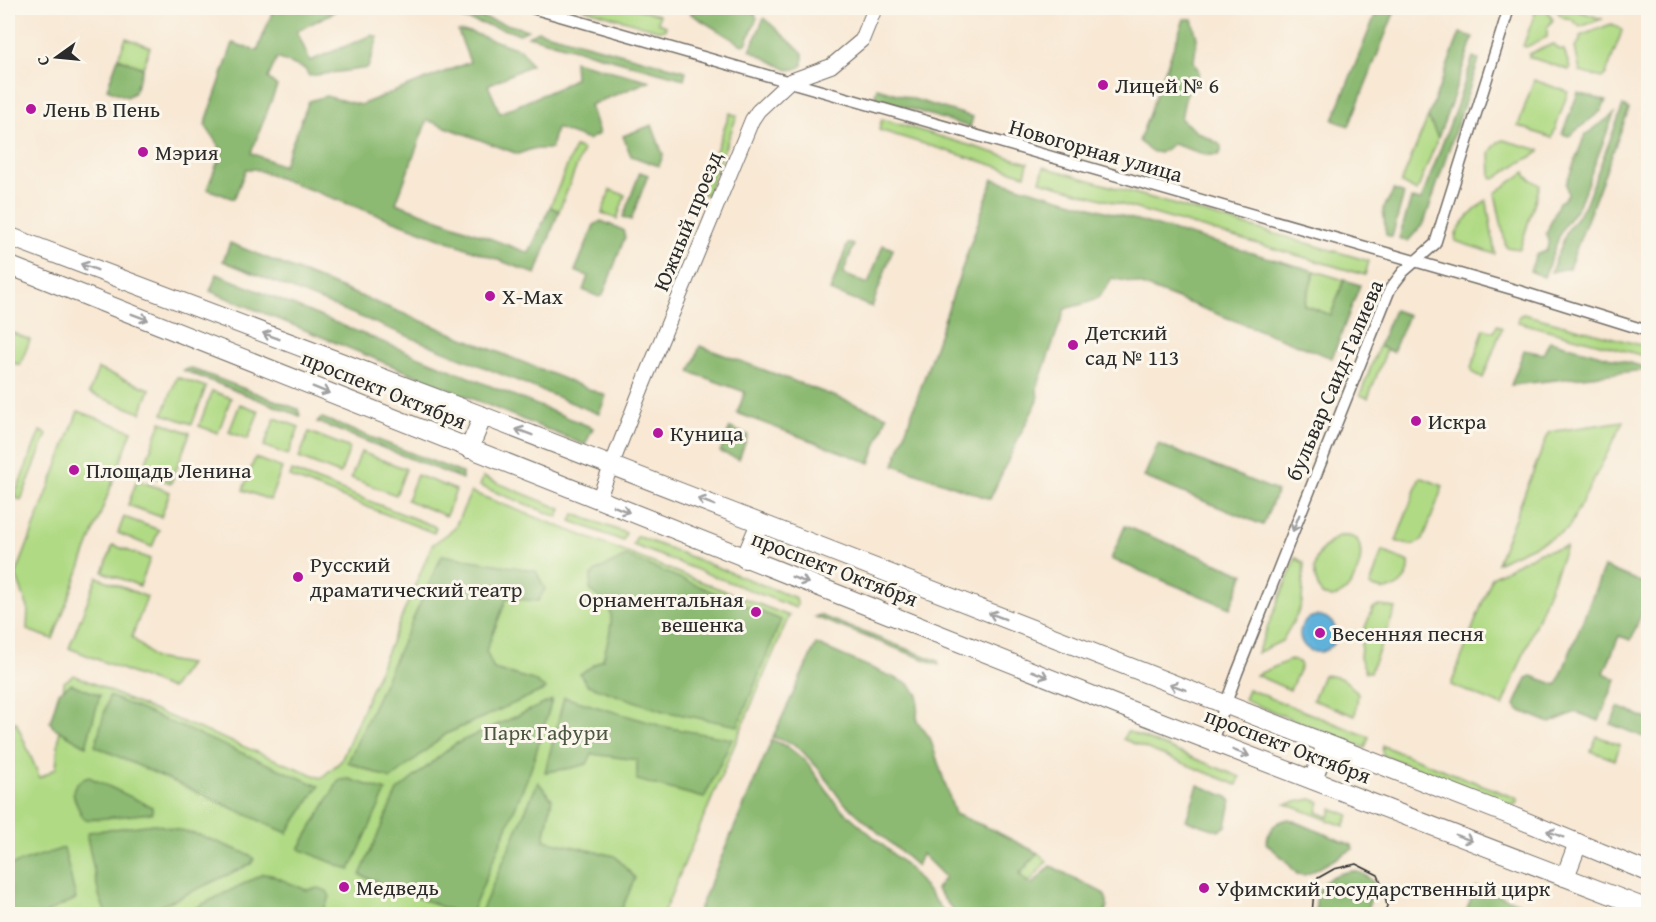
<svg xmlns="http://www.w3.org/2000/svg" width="1656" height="922" font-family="'Gentium Book Plus',serif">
	<rect width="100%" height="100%" fill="#fbf7ec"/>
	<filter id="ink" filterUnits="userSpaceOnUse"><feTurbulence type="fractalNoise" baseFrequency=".0167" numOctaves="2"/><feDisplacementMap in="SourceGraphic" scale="12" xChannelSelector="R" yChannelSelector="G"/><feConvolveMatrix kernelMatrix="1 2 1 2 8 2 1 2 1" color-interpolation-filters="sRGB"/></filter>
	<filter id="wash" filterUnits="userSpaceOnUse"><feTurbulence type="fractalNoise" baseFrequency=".008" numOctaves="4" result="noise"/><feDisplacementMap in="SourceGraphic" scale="24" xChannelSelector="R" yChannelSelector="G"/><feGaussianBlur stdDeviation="1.35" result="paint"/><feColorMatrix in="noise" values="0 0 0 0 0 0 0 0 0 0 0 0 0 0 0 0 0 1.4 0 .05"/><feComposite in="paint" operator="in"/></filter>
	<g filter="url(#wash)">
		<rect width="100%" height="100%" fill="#f8e8d4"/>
		<!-- green -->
		<g fill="#b0da84" stroke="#6e8258" stroke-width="1.5">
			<polygon points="582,8 634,8 659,15 658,23 666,26 665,30 657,30"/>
			<polygon points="1537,8 1546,8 1553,20 1547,28 1547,37 1526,47 1523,46"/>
			<polygon points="1555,8 1571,8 1602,19 1580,27 1571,19 1562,17"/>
			<polygon points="1611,24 1621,29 1622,31 1606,74 1602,78 1580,72 1575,47 1580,41 1580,36"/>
			<polygon points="126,38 150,47 143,68 118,58"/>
			<polygon points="1553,44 1558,49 1564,50 1570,68 1569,70 1529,57 1529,54"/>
			<polygon points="1534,80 1568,92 1552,138 1518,126"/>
			<polygon points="730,113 737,116 707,195 700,193"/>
			<polygon points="1428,117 1438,138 1417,191 1401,183"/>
			<polygon points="882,119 1028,163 1025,175 879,130"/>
			<polygon points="1503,140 1540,150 1540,152 1514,166 1495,179 1491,177 1490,152 1498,142"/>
			<polygon points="575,147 583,150 559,211 550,207"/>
			<polygon points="1044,167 1369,261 1365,275 1040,181"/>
			<polygon points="1525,172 1527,177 1540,185 1520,249 1506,247 1495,193"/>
			<polygon points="610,190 625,195 617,219 602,213"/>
			<path d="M1486 200 1487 202 1495 254 1455 241C1454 228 1476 209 1486 200Z"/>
			<polygon points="1315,271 1344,280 1331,315 1304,305"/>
			<polygon points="1523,314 1648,347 1648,357 1518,322 1519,316"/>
			<polygon points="1497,325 1502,328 1483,378 1473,373 1471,368 1484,329 1494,332"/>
			<polygon points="8,331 30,340 20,365 8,361"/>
			<polygon points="1379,346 1387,349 1368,398 1360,395"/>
			<polygon points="98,369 150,389 141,413 89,393"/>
			<polygon points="177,377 206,387 192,424 163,414"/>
			<polygon points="212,391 231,398 218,433 199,426"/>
			<polygon points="240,404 259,411 248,439 229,432"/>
			<polygon points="78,411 132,431 53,639 27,630 28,608 16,575"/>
			<polygon points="275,418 299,427 288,455 264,446"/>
			<path d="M1624 421 1568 529C1545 542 1520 551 1497 563L1549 432Z"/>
			<polygon points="161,422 190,433 171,483 142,472"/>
			<polygon points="40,431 47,434 21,500 14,497"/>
			<polygon points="309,432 350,448 340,474 299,458"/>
			<polygon points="361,452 406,469 396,495 351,478"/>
			<polygon points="255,458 282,468 270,500 243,490"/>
			<polygon points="292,471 436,527 434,533 290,477"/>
			<polygon points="417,475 456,490 446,516 407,500"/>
			<polygon points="483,477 561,509 558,517 480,486"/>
			<path d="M1420 477 1443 486 1423 540C1413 547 1407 545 1396 541Z"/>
			<polygon points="137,480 170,492 161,517 128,505"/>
			<polygon points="471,492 789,616 663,914 8,914 8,724 16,722 40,778 56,768 64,682 74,675 104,688 126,699 321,778 341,761 432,545 454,529"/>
			<polygon points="574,514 626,533 623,541 571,521"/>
			<polygon points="124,517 159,530 152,547 118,533"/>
			<polygon points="637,536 796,598 797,604 796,608 633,545"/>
			<path d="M1339 536H1349L1357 539C1358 542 1360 545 1360 548 1364 564 1350 597 1331 597 1328 597 1325 596 1322 595 1308 568 1313 552 1339 536Z"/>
			<polygon points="113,545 150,559 140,586 103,572"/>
			<polygon points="1566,547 1503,706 1451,685 1492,577 1540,552"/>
			<path d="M1382 551 1409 562C1411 576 1400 589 1385 590 1381 590 1374 587 1370 586Z"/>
			<polygon points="1296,558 1304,563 1302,602 1297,615 1282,641 1257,653"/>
			<polygon points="97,577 147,597 132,637 154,658 189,664 171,689 69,648"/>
			<polygon points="1379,606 1396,608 1370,672 1366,672 1360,658 1362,635 1373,608"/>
			<polygon points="1290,660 1299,662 1301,666 1290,690 1256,675"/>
			<path d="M1323 675C1343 677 1346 679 1358 694L1355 716 1313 700Z"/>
			<polygon points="1248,689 1369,737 1365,748 1244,700"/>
			<polygon points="1127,731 1240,777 1237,785 1123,739"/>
			<polygon points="1597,736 1620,745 1615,760 1591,751"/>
			<polygon points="1383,746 1518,799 1516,804 1510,805 1383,755 1382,751"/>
			<polygon points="1311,799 1320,802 1317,812 1329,817 1332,809 1349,815 1344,826 1286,804"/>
			<polygon points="1038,853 1047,861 1029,883 1019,875"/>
		</g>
		<!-- forest -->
		<g fill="#8cba72" stroke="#5c724e" stroke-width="1.5">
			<polygon points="274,8 335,8 334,12 297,31 310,61 372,35 378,37 368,68 309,76 305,69 277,58 268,78 277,86 251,153 283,166 309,101 326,96 360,105 470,62 458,31 470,32 522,50 531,65 488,85 500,113 560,87 575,78 574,61 650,81 590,105 599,134 588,140 556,128 551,149 532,149 518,154 427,120 396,203 529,253 550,207 559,211 536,274 255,169 246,169 234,199 207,189 222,151 205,125 233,43 257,51"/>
			<polygon points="423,8 446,8 528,30 520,34"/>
			<polygon points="690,8 748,8 754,12 757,18 746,44 742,45 691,14"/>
			<polygon points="1378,8 1396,8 1349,126 1333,120"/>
			<polygon points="764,18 803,53 803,65 797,69 788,70 750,50"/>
			<path d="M1184 19H1192L1197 38 1194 61 1199 72C1196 81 1193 82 1189 89 1184 98 1183 110 1181 119L1197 132 1218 143 1221 146V152L1218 155H1207L1173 144 1160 153 1150 151 1139 141Z"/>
			<polygon points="538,31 686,71 684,79 528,36"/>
			<polygon points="1460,33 1473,37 1450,106 1438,138 1428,117"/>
			<polygon points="1473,57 1479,60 1424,223 1408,241 1399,238 1411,199 1421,200 1456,108"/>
			<polygon points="118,58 143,68 134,93 127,97 107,89"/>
			<polygon points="877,88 973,117 970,127 874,98"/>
			<polygon points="1578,93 1606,101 1601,111 1569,136 1562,134"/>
			<polygon points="1623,106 1629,109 1569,268 1551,272 1567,231 1585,205"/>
			<path d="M1614 114 1579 205 1562 229 1544 277 1530 271 1536 255 1546 251C1549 245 1549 240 1546 234L1559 202 1563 200 1568 194 1566 184 1585 135Z"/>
			<polygon points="652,125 663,155 659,166 631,156 623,136"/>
			<polygon points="640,172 648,175 631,220 623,217"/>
			<path d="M993 179 1315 271 1304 305 1331 315 1344 280 1360 285 1332 358 1139 284 1112 278C1096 306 1094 300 1065 309L1037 388 1038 400 1018 439 990 499 894 465Z"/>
			<polygon points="1394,190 1404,194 1392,237 1386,235 1383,209"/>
			<polygon points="601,221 623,230 625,237 603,295 599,297 583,290 588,276 575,271 594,225"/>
			<polygon points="230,243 606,396 599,414 223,261"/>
			<polygon points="848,243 854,245 843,274 868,284 883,245 893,249 872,307 830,291"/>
			<polygon points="217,274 593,428 585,445 210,291"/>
			<polygon points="1394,310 1408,315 1393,352 1379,346"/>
			<polygon points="1550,341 1648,368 1648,386 1644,370 1511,385 1524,350 1543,354"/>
			<polygon points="700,346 887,416 870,463 737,413 745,392 690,372"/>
			<polygon points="190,368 298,409 300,416 183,370"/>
			<polygon points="322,418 462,473 462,479 317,422"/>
			<polygon points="730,428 748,435 739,459 720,452"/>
			<polygon points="1158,444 1277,491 1263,525 1144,477"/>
			<polygon points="1125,526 1244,574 1230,608 1111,559"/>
			<polygon points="442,555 536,571 545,589 538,601 507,598 486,651 494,669 533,680 546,689 446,734 391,779 348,762"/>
			<path d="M626 556 781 620 738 726 663 711 587 685 580 674 603 659C606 647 614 623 610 611 607 602 597 596 590 590L591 576 596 571Z"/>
			<polygon points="1604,567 1648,585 1648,596 1631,640 1619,636 1604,673 1616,679 1599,721 1576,712 1550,723 1518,710 1515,705 1527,678 1532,676 1557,685"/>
			<polygon points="819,615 938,661 939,665 815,617"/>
			<path d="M816 644 909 684 918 695 917 721 930 738 955 814 991 829 1038 853 1019 874 1031 885 1051 866 1103 893C1109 901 1108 906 1104 914H956L936 889 945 877 922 854 917 866 841 800 818 768 802 751 795 745 773 737Z"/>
			<polygon points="71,684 100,695 86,746 53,727 50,722 59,692"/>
			<polygon points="109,696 319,786 287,833 95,746"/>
			<polygon points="564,697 665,727 732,739 704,798 637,780 637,760 592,754 587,764 572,768 545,772"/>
			<polygon points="552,700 531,769 471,914 460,914 360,875 397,791 455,744"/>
			<polygon points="1618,707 1648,719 1648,739 1611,724"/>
			<polygon points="772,740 786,746 806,761 837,805 910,869 946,914 697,914"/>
			<path d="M89 777 152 807V813L87 820 83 818C75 800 63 785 89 777Z"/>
			<polygon points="349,779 386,791 350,870 299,849 339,780"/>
			<polygon points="538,782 552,799 544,840 615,856 635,878 622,909 593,911 588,914 480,914"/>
			<polygon points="1198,785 1228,797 1231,802 1226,826 1219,831 1186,820"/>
			<path d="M1289 819 1349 844 1352 845 1353 849 1312 872 1304 875 1297 874 1285 860 1266 843C1270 828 1274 822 1289 819Z"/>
			<polygon points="154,824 199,835 250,855 254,859 251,864 144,914 106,914 99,895 87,837 89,832"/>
			<polygon points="64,848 76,899 47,912 48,914 8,914 8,866"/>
			<path d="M1351 871C1363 872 1369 877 1376 886L1365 914H1316C1314 887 1324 876 1351 871Z"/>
			<polygon points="263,874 271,875 306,890 319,888 327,891 330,897 321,914 183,914"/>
			<polygon points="1476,887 1549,914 1465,914"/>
		</g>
		<!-- water -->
		<circle fill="#60b2db" stroke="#466e83" stroke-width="1.5" cx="1318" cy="634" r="18"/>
	</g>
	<g filter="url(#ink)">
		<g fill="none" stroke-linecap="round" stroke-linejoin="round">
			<!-- minor casing -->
			<g stroke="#736d66" stroke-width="13">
				<g id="minor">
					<polyline points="532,8 1519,291 1648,331"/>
					<polyline points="1212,741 1237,673 1390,289 1403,272 1435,244 1509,8"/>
				</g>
			</g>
			<!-- tertiary casing -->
			<g stroke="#736d66" stroke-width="16">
				<polyline id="tertiary" points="598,500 642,387 752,120 758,111 790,81 831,66 862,40 875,8"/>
			</g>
			<!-- primary casing -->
			<g stroke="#736d66" stroke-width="20">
				<g id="primary">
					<polyline points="8,236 483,416 760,523 1512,816 1648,872"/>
					<polyline points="8,265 1117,705 1648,909"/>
					<polyline points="469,449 483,416"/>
					<polyline points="745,559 760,523"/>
					<polyline points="1313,780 1326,745"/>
					<polyline points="1565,877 1578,843"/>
				</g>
			</g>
			<!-- minor -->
			<use href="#minor" stroke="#fff" stroke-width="10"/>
			<!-- tertiary -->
			<use href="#tertiary" stroke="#fff" stroke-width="14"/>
			<!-- primary -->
			<use href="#primary" stroke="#fff" stroke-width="18"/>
			<!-- tram -->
			<polyline stroke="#2b2b2b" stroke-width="1.5" points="1312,914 1314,890 1318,878 1334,869 1356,864 1378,875 1383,887 1387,906 1384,914"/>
		</g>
		<!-- one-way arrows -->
		<defs><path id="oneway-shaft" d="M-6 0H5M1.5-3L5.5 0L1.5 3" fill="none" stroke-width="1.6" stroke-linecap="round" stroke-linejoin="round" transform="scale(1.5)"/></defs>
		<g stroke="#a0a0a0">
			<use href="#oneway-shaft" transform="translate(89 267) rotate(-159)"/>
			<use href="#oneway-shaft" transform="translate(140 317) rotate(21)"/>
			<use href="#oneway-shaft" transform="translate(271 336) rotate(-159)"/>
			<use href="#oneway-shaft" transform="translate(321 390) rotate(22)"/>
			<use href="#oneway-shaft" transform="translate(524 432) rotate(-159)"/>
			<use href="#oneway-shaft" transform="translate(706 502) rotate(-159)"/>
			<use href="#oneway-shaft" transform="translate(621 509) rotate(22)"/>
			<use href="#oneway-shaft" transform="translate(1296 523) rotate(112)"/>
			<use href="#oneway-shaft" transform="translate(800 580) rotate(21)"/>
			<use href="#oneway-shaft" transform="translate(997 616) rotate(-159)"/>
			<use href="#oneway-shaft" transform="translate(1040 674) rotate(22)"/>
			<use href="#oneway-shaft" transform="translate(1178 687) rotate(-159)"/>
			<use href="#oneway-shaft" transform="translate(1241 753) rotate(21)"/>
			<use href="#oneway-shaft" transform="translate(1555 834) rotate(-158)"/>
			<use href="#oneway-shaft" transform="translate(1464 838) rotate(21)"/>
		</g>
	</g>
	<!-- markers -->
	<g fill="#b5179e" stroke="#fbf7ec" stroke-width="2">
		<circle cx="1103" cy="85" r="6"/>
		<circle cx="31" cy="109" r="6"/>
		<circle cx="143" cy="152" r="6"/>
		<circle cx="490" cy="296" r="6"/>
		<circle cx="1073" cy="345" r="6"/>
		<circle cx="1416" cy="421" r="6"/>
		<circle cx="658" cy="433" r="6"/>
		<circle cx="74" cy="470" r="6"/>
		<circle cx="298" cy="577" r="6"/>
		<circle cx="756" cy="612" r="6"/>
		<circle cx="1320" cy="633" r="6"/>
		<circle cx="344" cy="887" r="6"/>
		<circle cx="1204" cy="888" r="6"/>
	</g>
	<g text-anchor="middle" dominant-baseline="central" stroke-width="6" stroke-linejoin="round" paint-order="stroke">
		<!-- poi labels -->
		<g font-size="22" fill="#2b2b2b" stroke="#fbf7ec" text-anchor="start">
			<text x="1115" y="85">Лицей № 6</text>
			<text x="43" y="109">Лень В Пень</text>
			<text x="155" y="152">Мэрия</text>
			<text x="502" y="296">X-Max</text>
			<text x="1085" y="332">Детский<tspan x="1085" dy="25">сад № 113</tspan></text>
			<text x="1428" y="421">Искра</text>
			<text x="670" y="433">Куница</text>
			<text x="86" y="470">Площадь Ленина</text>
			<text x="310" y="564">Русский<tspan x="310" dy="25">драматический театр</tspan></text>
			<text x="744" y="599" text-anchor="end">Орнаментальная<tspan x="744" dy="25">вешенка</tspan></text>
			<text x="1332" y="633">Весенняя песня</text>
			<text x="356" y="887">Медведь</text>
			<text x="1216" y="888">Уфимский государственный цирк</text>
		</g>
		<!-- street labels -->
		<g font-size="22" fill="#2b2b2b" stroke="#fbf7ec">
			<text transform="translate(1096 150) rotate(16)">Новогорная улица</text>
			<text transform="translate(687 221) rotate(-68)">Южный проезд</text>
			<text transform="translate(1334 380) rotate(-67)">бульвар Саид-Галиева</text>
			<text transform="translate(384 389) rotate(22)">проспект Октября</text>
			<text transform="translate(835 568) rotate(21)">проспект Октября</text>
			<text transform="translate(1288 745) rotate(21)">проспект Октября</text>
		</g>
		<!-- park labels -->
		<g font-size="22" fill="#4c5741" stroke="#fbf7ec">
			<text x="546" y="732">Парк Гафури</text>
		</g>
	</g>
	<!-- margin -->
	<rect width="1656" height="922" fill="none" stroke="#fbf7ec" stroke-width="30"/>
	<!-- north arrow -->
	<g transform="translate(57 57) rotate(255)" stroke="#fbf7ec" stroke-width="4.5" paint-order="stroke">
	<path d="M0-4.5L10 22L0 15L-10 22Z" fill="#2b2b2b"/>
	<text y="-9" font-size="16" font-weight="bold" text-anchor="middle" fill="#2b2b2b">С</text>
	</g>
</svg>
